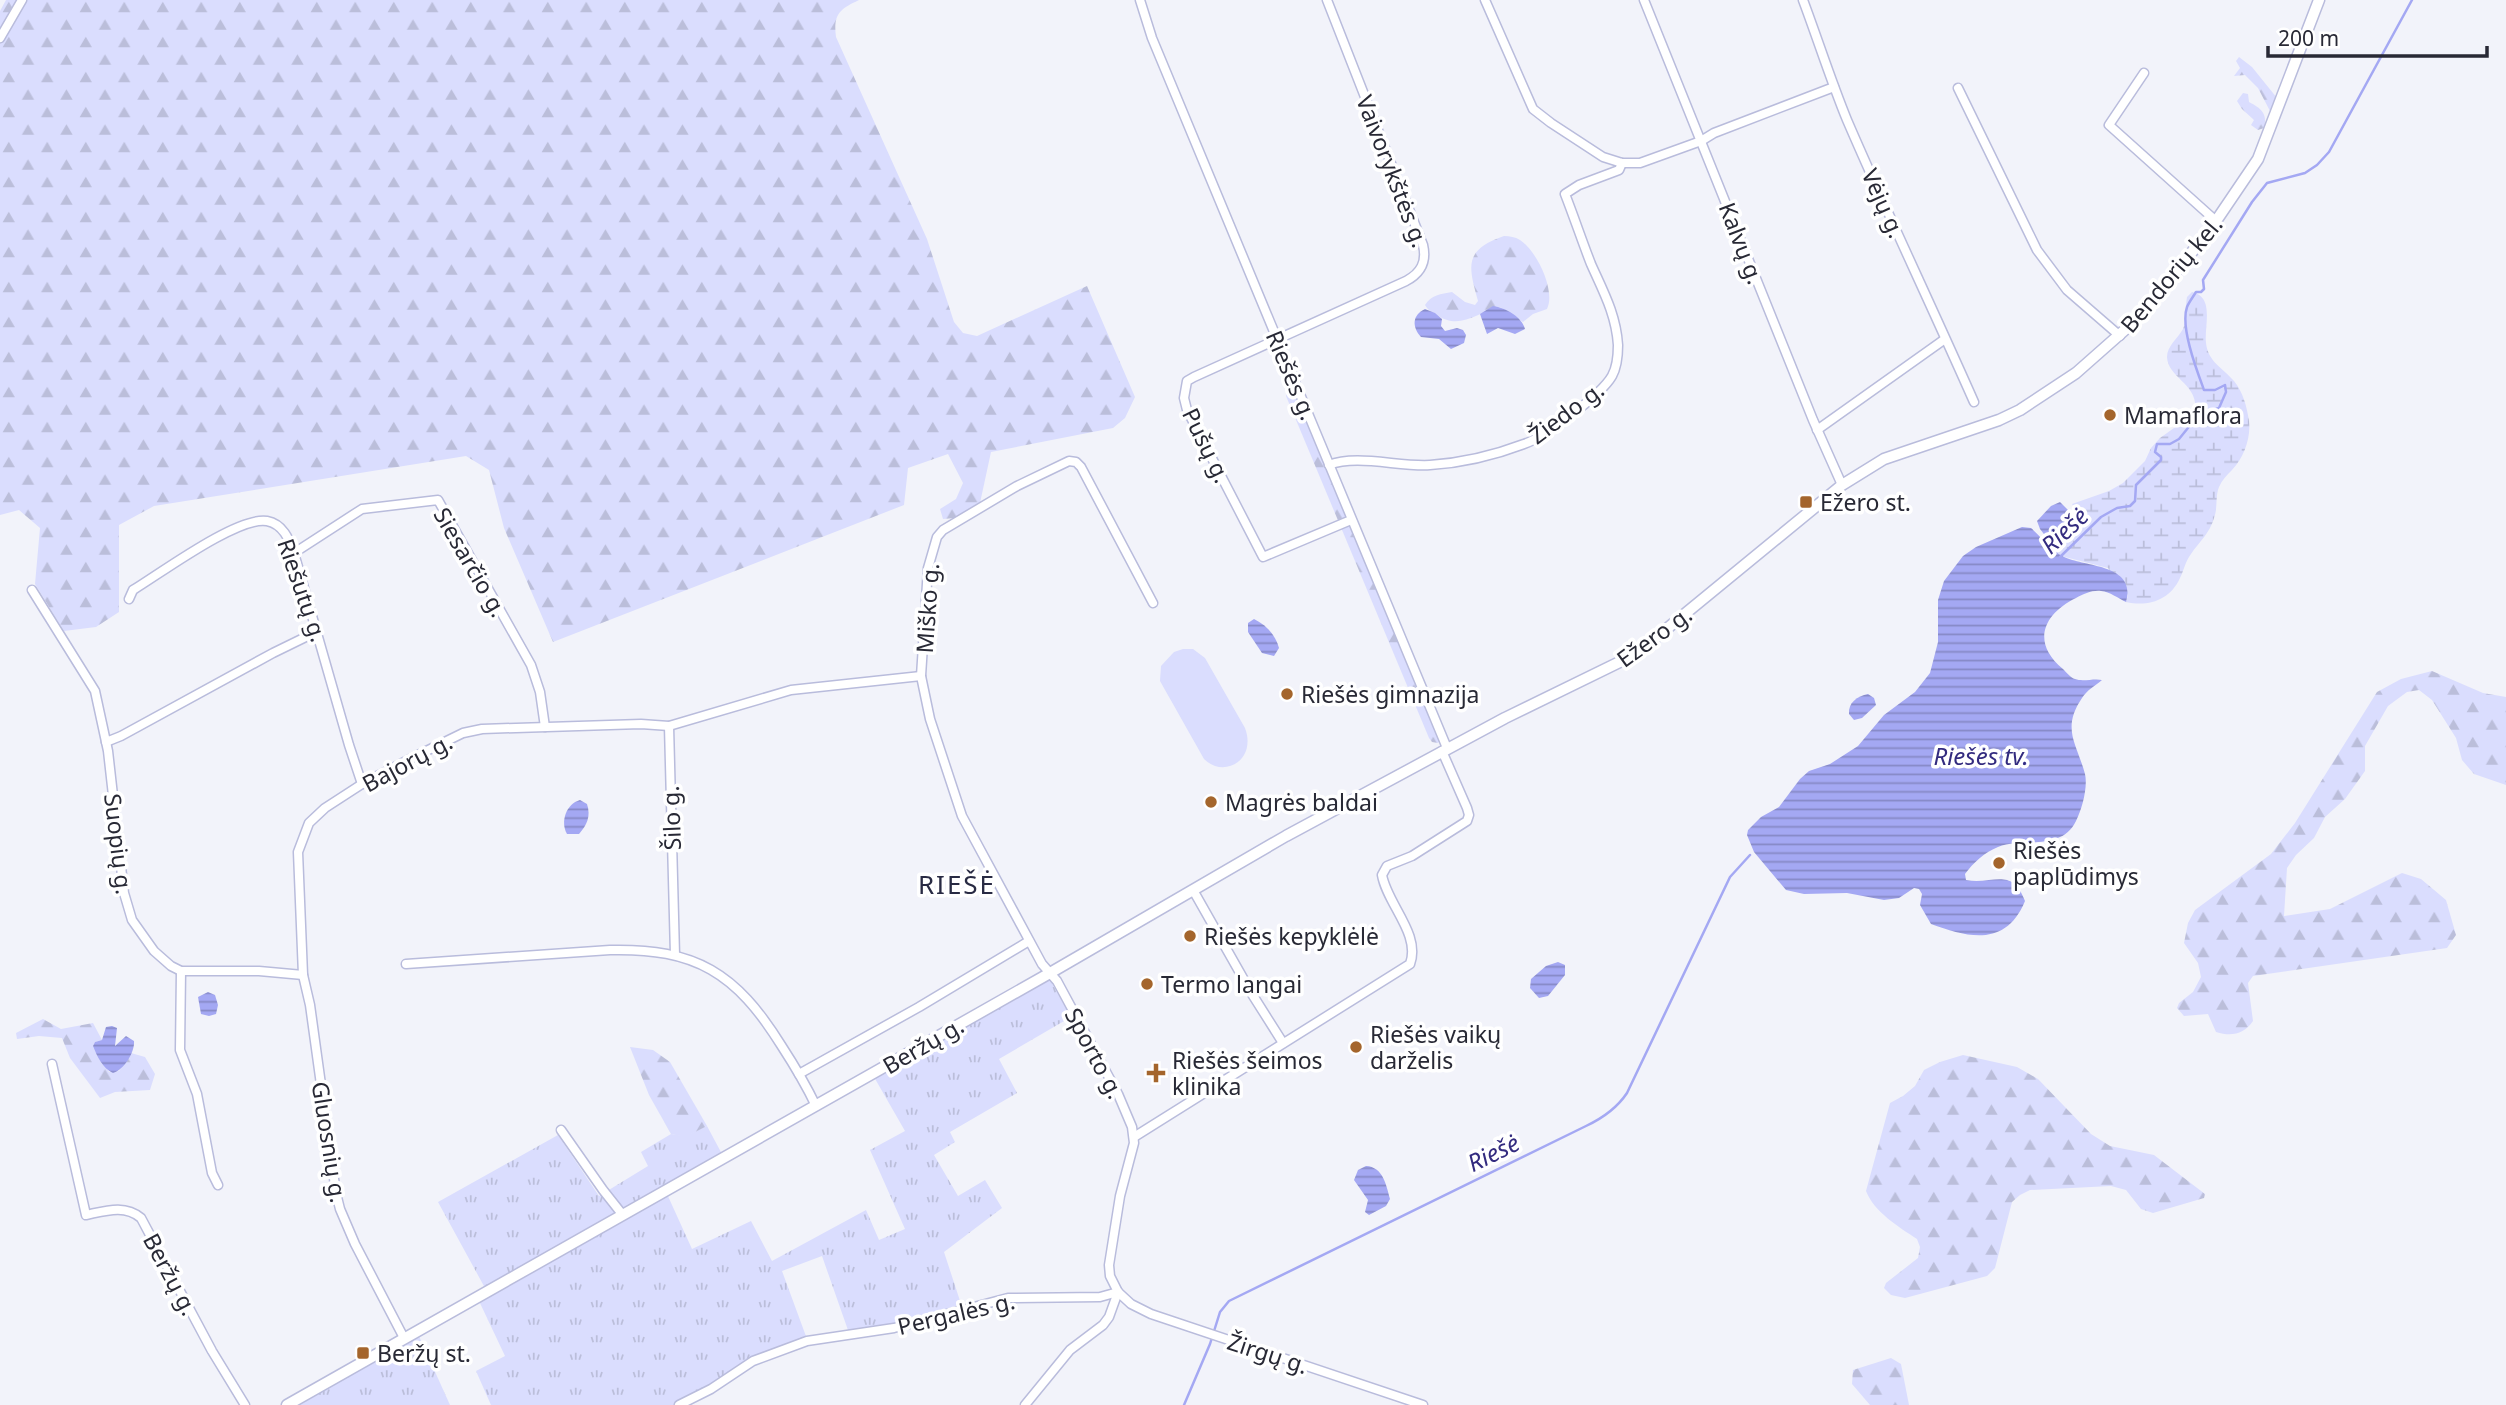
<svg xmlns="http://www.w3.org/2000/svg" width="2506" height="1405" font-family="'Noto Sans',sans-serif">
	<defs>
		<pattern id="grass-tufts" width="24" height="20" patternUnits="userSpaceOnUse" patternTransform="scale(1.75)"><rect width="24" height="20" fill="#daddfe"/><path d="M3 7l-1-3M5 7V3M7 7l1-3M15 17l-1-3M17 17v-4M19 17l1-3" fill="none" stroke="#bbbeda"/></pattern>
		<pattern id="forest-firs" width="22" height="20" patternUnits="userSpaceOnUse" patternTransform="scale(1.75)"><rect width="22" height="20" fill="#daddfe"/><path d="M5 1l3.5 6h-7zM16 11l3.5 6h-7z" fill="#bbbeda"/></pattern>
		<pattern id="wetland-marsh" width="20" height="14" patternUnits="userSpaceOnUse" patternTransform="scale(1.75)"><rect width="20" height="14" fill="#daddfe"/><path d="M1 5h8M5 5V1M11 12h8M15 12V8" fill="none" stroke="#bbbeda"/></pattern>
		<pattern id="water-rules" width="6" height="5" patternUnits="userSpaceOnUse" patternTransform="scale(1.75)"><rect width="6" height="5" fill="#a4a8f3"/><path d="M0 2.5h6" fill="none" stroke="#8689c6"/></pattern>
	</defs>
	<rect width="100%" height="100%" fill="#f2f3fa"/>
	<!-- grass -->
	<g fill="url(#grass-tufts)">
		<polygon points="1049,978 1071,1017 999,1059 1017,1093 950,1132 955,1142 934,1155 958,1196 985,1180 1002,1208 944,1252 962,1307 899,1324 849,1333 822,1256 782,1271 807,1339 769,1350 709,1387 674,1405 491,1405 476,1371 505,1356 479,1301 667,1194 692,1249 751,1221 772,1261 866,1210 879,1240 905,1229 870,1150 905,1131 874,1077"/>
		<polygon points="707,1126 722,1154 485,1288 438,1202 558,1135 599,1196 648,1166 641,1152 671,1134 685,1136"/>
		<polygon points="418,1334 450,1405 295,1405"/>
	</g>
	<!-- forest -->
	<g fill="url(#forest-firs)">
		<path d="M6 0H859C840 9 833 14 836 37L927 239 954 322 963 333 977 336 1087 286 1135 397 1125 418 1113 428 991 452 980 503 955 518 943 519 940 509 956 499 963 483 948 454 908 468 904 505 553 642 504 528 489 470 466 456 154 506 119 525V612L96 627 64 631 35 584 40 528 19 510 0 515V11Z"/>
		<polygon points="2239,57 2252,67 2277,98 2270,111 2258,88 2245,75 2234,76 2240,68 2236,61"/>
		<path d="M2243 93 2248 94 2249 102C2261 108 2268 114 2264 128L2258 130 2251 125 2254 120 2242 109 2237 101Z"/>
		<path d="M1504 236C1510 236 1515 237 1520 240 1537 251 1556 291 1547 309L1533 314 1523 322 1500 307C1477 312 1460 331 1437 315 1432 311 1429 312 1425 305 1431 295 1441 294 1452 292L1465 302 1475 305 1478 301C1468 265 1464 250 1504 236Z"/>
		<polygon points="1291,390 1295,395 1440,740 1438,743 1432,742 1429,738 1286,396 1287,392"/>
		<path d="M2432 671 2483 693 2506 697V785L2474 774 2462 760 2456 738 2432 700 2419 690 2407 692 2388 706 2365 746V771L2345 799 2325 817 2314 838 2296 855 2287 868 2284 916 2330 909 2402 873 2421 879 2446 900 2456 935 2447 948 2253 976 2248 983 2253 1021C2244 1034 2232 1037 2216 1032L2208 1014 2184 1016 2177 1008 2179 1003 2193 992 2201 977 2198 963 2184 943 2188 923 2195 910 2271 854 2295 823 2377 692 2401 679Z"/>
		<polygon points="43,1019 61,1029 93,1023 102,1040 95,1042 93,1046 109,1072 119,1071 131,1053 145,1057 155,1074 150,1090 115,1092 100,1098 70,1058 62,1038 39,1036 17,1039 16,1033"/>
		<polygon points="630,1047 653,1050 670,1062 707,1126 685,1137 671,1134 649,1095"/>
		<path d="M1963 1055 2017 1067 2038 1079 2091 1134 2110 1146 2154 1155 2205 1194 2204 1198 2153 1213 2141 1209 2126 1190 2111 1186 2030 1190 2020 1195 2012 1202 1995 1268 1987 1276 1905 1298 1891 1295 1884 1288 1886 1283 1918 1258 1920 1247 1917 1239C1899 1227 1874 1212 1866 1191L1890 1103 1903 1096 1915 1086 1924 1070 1940 1062Z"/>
		<polygon points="1891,1358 1901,1364 1909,1405 1870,1405 1852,1384 1853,1370"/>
	</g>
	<!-- wetland -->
	<path fill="url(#wetland-marsh)" d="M2192 292C2215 297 2204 326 2206 343 2208 362 2223 368 2234 381 2243 392 2247 407 2249 421 2251 438 2244 457 2232 470 2227 475 2222 480 2219 487 2215 497 2218 508 2214 518 2210 533 2199 542 2191 554 2185 562 2184 570 2180 578 2170 600 2149 607 2126 602L2128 595 2108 568 2061 556 2049 545 2057 544 2077 520 2079 515 2072 504 2109 491 2123 483 2145 461 2151 448 2160 438 2195 413C2200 384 2168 379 2167 357 2167 346 2178 338 2183 329 2187 320 2185 307 2187 297Z"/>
	<!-- park -->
	<path fill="#daddfe" d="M1183 649H1193L1205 658 1245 728C1257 760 1224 779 1204 759L1160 681 1161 666 1174 652Z"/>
	<!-- water -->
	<g fill="url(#water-rules)">
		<path d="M1493 306C1506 308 1522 317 1525 329L1515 334 1498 328 1487 334 1480 314Z"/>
		<path d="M1425 309 1435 313 1442 319 1441 326 1445 331 1457 328 1463 330 1466 335 1464 343 1451 349 1439 339 1421 337C1412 327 1412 315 1425 309Z"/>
		<polygon points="2060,502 2076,518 2056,542 2050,542 2040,529 2037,521 2051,506"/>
		<path d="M2022 527 2031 528C2041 537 2052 551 2064 557 2085 567 2137 564 2126 602 2118 598 2110 592 2101 591 2092 590 2084 594 2076 598 2043 614 2031 643 2063 669 2066 672 2071 678 2075 679 2083 682 2094 678 2102 680 2095 686 2087 690 2082 698 2061 729 2077 744 2085 774 2088 787 2082 809 2076 821 2061 852 2022 837 1998 847 1985 852 1973 863 1965 874L1966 880C1993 885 2012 866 2025 901 2006 947 1969 938 1931 924L1920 905 1922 894 1919 889 1914 888 1899 898 1884 900 1847 893 1804 894 1786 890 1754 852 1747 835 1748 830 1761 817 1779 807 1800 779 1809 771 1830 764 1858 746 1884 715 1915 692 1930 673 1938 642V600L1944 581 1963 556 1976 547Z"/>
		<path d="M1254 619C1266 625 1275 634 1279 648L1274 656 1262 653 1248 632V623Z"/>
		<path d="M1868 694 1874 698 1876 705 1862 718 1854 720 1849 714C1848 703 1857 696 1868 694Z"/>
		<path d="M580 800 587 804C591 816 587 825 579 834H567C560 822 566 804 580 800Z"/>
		<polygon points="1558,962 1565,965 1565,975 1548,996 1539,998 1530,988 1531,979 1546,966"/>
		<polygon points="208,992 215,995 218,1005 216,1014 209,1016 201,1014 198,997"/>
		<path d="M112 1026 117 1028 115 1046 126 1036 134 1041C135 1052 124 1070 113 1073 103 1069 97 1056 93 1046L95 1042 102 1040 106 1027Z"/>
		<path d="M1366 1166C1383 1167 1386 1184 1390 1199L1386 1206 1369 1215 1365 1212 1368 1200 1354 1180 1358 1170Z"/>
	</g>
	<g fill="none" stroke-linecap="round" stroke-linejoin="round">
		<!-- stream -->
		<g stroke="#a4a8f3" stroke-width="2.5">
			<path d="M2060 557 2101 517 2117 508 2130 506 2135 501 2136 485 2161 460V457L2155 452 2157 444H2170L2179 439 2192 423 2202 421 2213 410 2219 408 2226 392 2225 385 2215 390H2204C2197 371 2180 327 2187 307 2189 302 2193 297 2196 292H2201L2204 289 2203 280 2252 202 2267 183 2305 173 2317 165 2329 152 2412 0"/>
			<path d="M1184 1405 1210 1344 1220 1312 1229 1301 1586 1126C1603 1118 1617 1108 1627 1093L1730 877 1750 855"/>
		</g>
		<!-- minor casing -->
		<g stroke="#b9bcdc" stroke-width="11">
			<g id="minor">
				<polyline points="1140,0 1152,38 1447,748"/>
				<path d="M1327 0 1423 245C1427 262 1421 273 1406 281L1194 377 1187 381 1184 398 1187 410 1263 557 1351 520"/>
				<polyline points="1485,0 1533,109 1551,123 1603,157 1622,163 1640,163 1701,141 1714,133 1834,87"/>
				<polyline points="1644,0 1813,420 1842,485"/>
				<path d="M1803 0C1818 40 1831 81 1847 120 1888 215 1932 307 1974 402"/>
				<polyline points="0,38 22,0"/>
				<polyline points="2144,73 2109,125 2216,221"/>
				<polyline points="1958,88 2037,250 2067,290 2120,336"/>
				<polyline points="1817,430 1945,339"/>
				<path d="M1329 465C1356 454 1399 467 1430 465 1461 463 1495 455 1524 444 1545 437 1601 395 1612 376 1617 367 1618 355 1618 345 1616 314 1603 291 1591 264 1582 241 1574 217 1565 194L1579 185 1619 170 1622 163"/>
				<polyline points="294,553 362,509 438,500 531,665 540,692 545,727"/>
				<polyline points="32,590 95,691 108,751 124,893 132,920 154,951 171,966 181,971 259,971 303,975"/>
				<path d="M129 599 133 590C161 573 238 516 267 521 283 524 289 539 294 553L349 745 362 784"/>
				<polyline points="1153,603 1081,467 1076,462 1069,461 1017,486 943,530 937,537 928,568 921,676 930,719 962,816 1042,964 1057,981 1118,1094 1132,1127 1134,1143 1120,1196 1109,1265 1110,1276 1118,1292 1131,1304 1151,1314 1423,1405"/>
				<polyline points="669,726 675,955"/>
				<polyline points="106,742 121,736 273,653 318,631"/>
				<polyline points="1193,890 1252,994 1283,1043"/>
				<path d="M406 964 610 950C696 948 736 973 781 1045 794 1065 806 1085 816 1106"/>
				<polyline points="181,971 180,1050 197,1094 212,1173 218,1185"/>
				<path d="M52 1064 86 1215C105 1211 125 1204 141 1218L212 1351 245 1405"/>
				<polyline points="799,1074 919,1007 1029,941"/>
				<polyline points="561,1130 603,1190 622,1214"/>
				<path d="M1134 1137 1410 964C1421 934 1387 904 1382 875L1387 866 1412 856 1467 821 1469 815 1467 808 1442 751"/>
				<polyline points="404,1338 355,1244 340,1209 336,1193 310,1005 303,975 298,852 309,823 325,808 362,784 412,758 463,733 482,729 641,724 669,726 791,690 921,676"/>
				<polyline points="679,1405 711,1389 753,1361 807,1341 894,1328 1008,1298 1100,1297 1118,1292"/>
				<polyline points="1025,1405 1070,1350 1103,1325 1109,1317 1118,1292"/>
			</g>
		</g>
		<!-- major casing -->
		<g stroke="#b9bcdc" stroke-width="13">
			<polyline id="major" points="287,1405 1050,973 1286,836 1505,718 1636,654 1842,485 1884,459 1999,420 2020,410 2076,373 2136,320 2165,287 2216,221 2258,159 2319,0"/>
		</g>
		<!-- minor -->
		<use href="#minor" stroke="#fff" stroke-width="8"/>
		<!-- major -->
		<use href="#major" stroke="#fff" stroke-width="10"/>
	</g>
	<!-- markers -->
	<g fill="#a4652c" stroke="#fff" stroke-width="2.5">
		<circle cx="2110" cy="415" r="7"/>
		<rect x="1799" y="495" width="14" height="14" rx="3.5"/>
		<circle cx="1287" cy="694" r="7"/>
		<circle cx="1211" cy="802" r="7"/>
		<circle cx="1999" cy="863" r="7"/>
		<circle cx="1190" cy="936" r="7"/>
		<circle cx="1147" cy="984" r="7"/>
		<circle cx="1356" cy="1047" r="7"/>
		<path d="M1152.5 1062.5h7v7h7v7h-7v7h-7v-7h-7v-7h7z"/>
		<rect x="356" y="1346" width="14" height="14" rx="3.5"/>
	</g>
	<g text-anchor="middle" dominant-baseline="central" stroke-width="7" stroke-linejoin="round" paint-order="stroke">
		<!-- street labels -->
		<g font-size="23" fill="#282935" stroke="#fff">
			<text transform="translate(1393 171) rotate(69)">Vaivorykštės g.</text>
			<text transform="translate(1884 203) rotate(66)">Vėjų g.</text>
			<text transform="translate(1742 243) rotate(69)">Kalvų g.</text>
			<text transform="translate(2171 274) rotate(-50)">Bendorių kel.</text>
			<text transform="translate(1292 375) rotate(67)">Riešės g.</text>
			<text transform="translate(1566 412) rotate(-37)">Žiedo g.</text>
			<text transform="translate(1207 445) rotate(64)">Pušų g.</text>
			<text transform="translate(471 562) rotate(60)">Siesarčio g.</text>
			<text transform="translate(303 590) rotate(71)">Riešutų g.</text>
			<text transform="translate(927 608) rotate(-86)">Miško g.</text>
			<text transform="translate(1654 636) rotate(-36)">Ežero g.</text>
			<text transform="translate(407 762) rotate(-28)">Bajorų g.</text>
			<text transform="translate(671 818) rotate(-92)">Šilo g.</text>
			<text transform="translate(119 844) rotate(83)">Suopių g.</text>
			<text transform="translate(923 1045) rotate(-30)">Beržų g.</text>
			<text transform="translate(1095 1053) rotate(62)">Sporto g.</text>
			<text transform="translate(330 1142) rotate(81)">Gluosnių g.</text>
			<text transform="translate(171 1274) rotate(62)">Beržų g.</text>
			<text transform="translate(956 1313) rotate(-13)">Pergalės g.</text>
			<text transform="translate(1268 1353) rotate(18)">Žirgų g.</text>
		</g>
		<!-- poi labels -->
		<g font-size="23" fill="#282935" stroke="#fff" text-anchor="start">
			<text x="2124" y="415">Mamaflora</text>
			<text x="1820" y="502">Ežero st.</text>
			<text x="1301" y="694">Riešės gimnazija</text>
			<text x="1225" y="802">Magrės baldai</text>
			<text x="2013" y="850">Riešės<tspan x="2013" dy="26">paplūdimys</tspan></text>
			<text x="1204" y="936">Riešės kepyklėlė</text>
			<text x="1161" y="984">Termo langai</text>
			<text x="1370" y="1034">Riešės vaikų<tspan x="1370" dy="26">darželis</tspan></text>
			<text x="1172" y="1060">Riešės šeimos<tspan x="1172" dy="26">klinika</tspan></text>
			<text x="377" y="1353">Beržų st.</text>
		</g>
		<!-- water labels -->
		<g font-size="24" font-style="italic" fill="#332b7f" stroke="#fff">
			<text transform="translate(2064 530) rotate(-43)">Riešė</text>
			<text x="1981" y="755">Riešės tv.</text>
			<text transform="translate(1493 1152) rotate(-26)">Riešė</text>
		</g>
		<!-- quarter labels -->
		<g font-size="26" letter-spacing="2" fill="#282a43" stroke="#fff">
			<text x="957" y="884">RIEŠĖ</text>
		</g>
	</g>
	<!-- scale -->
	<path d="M2268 46v10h219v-10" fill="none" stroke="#282935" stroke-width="3.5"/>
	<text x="2278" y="46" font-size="21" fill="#282935" stroke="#ffffff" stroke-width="5" paint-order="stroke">200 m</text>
</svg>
